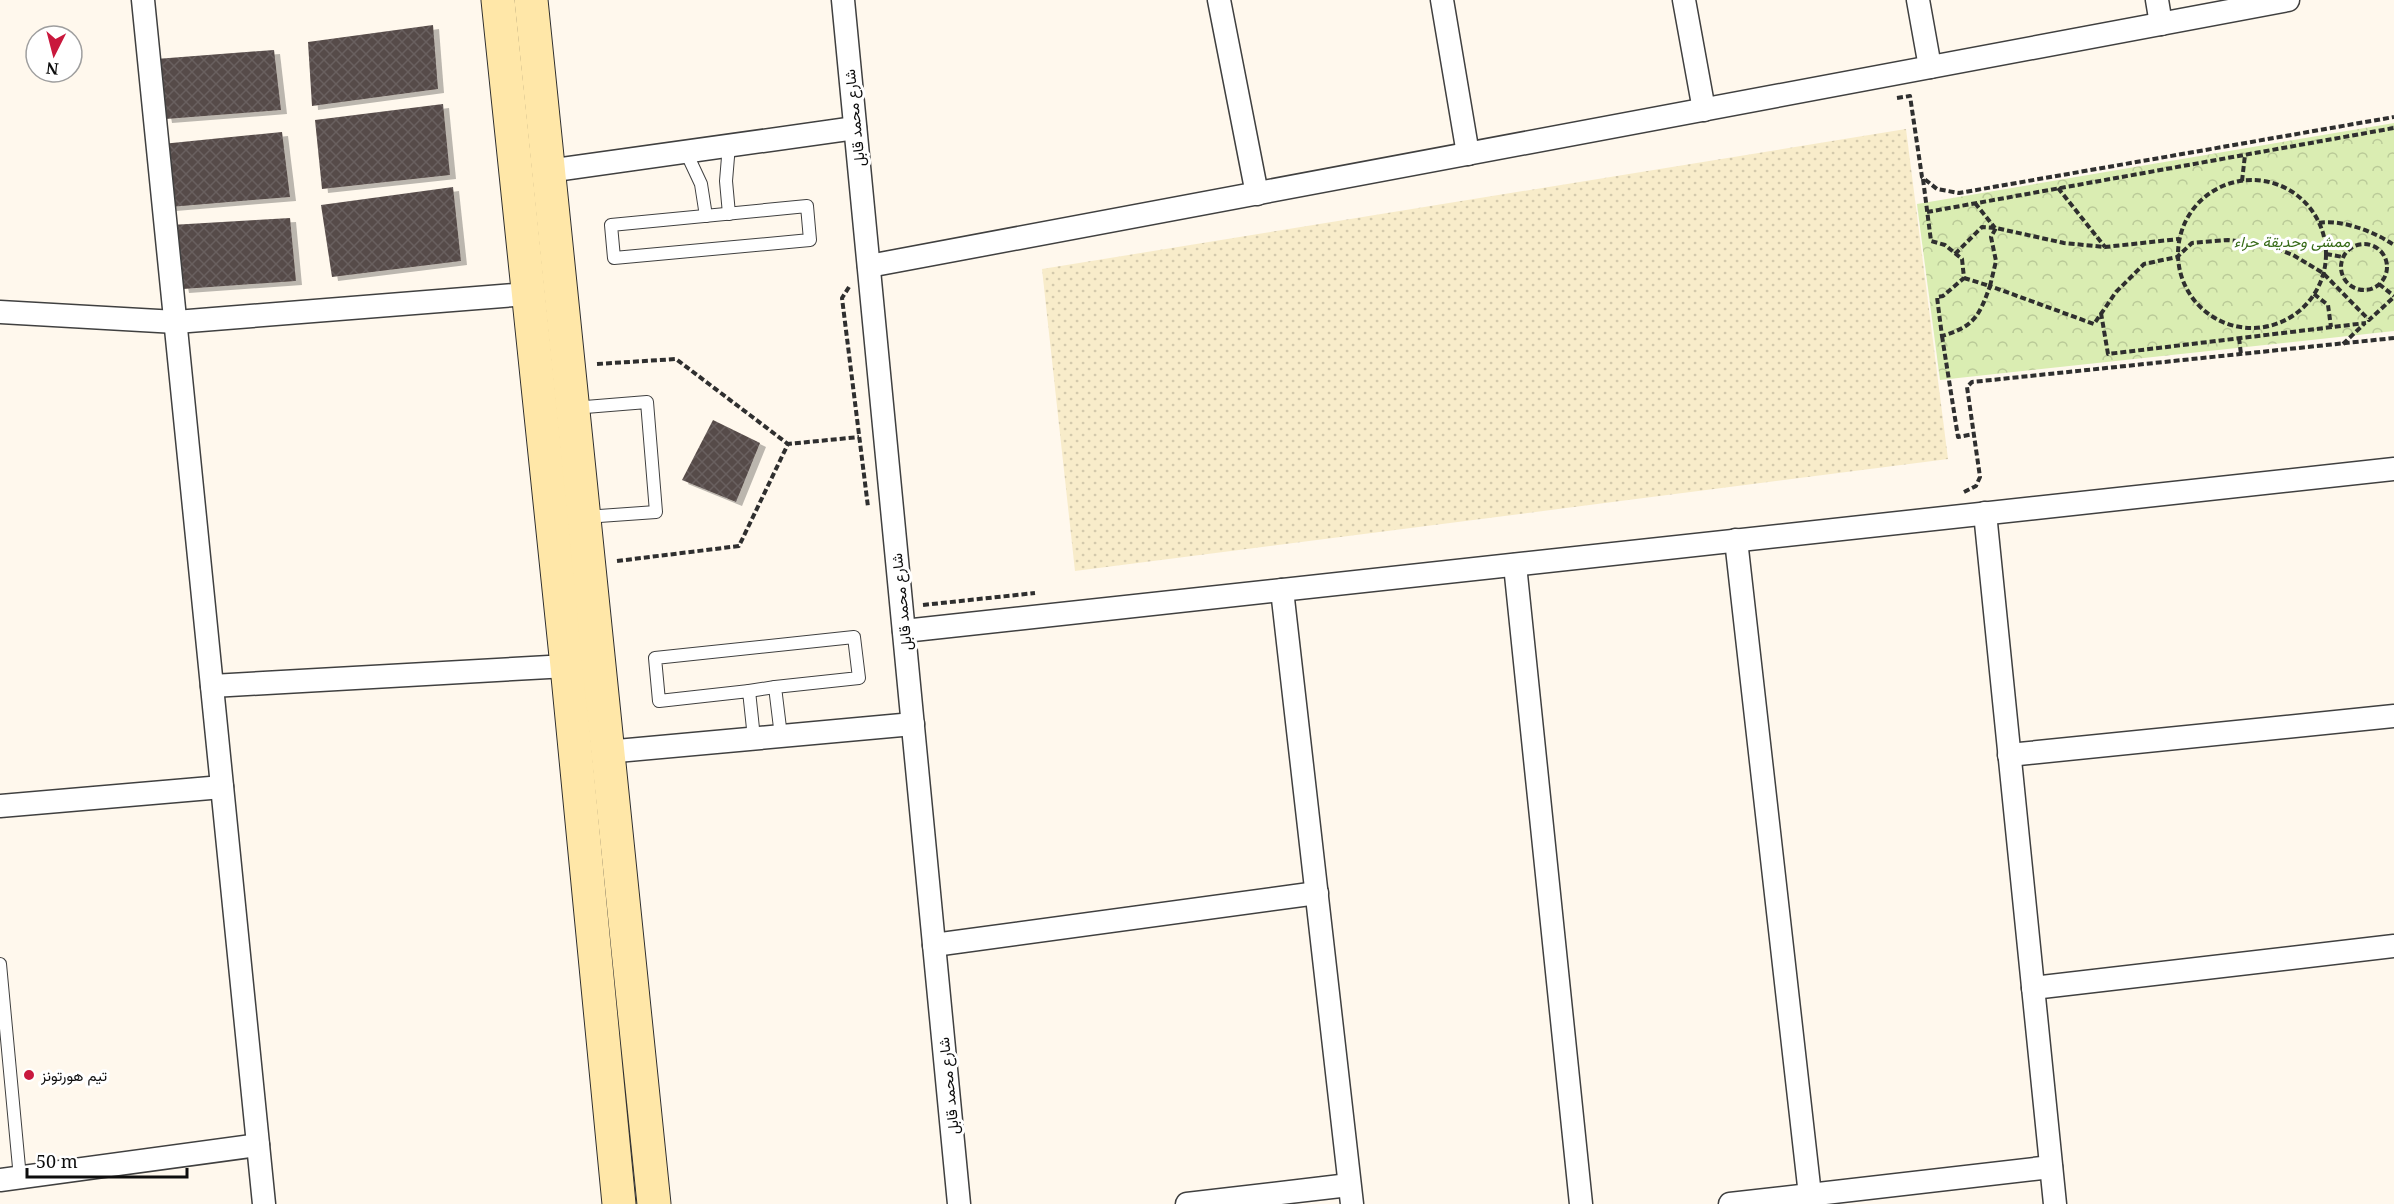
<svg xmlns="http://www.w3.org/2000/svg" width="2394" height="1204" font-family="'Noto Serif',Vazirmatn,serif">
	<defs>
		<pattern id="farmland-dots" width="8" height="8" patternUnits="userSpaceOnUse" patternTransform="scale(1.5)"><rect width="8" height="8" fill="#f8ecca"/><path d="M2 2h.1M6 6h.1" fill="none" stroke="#d3c9ac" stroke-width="1.8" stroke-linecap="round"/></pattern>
		<pattern id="park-crowns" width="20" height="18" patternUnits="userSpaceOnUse" patternTransform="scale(1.5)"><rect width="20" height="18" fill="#daedb2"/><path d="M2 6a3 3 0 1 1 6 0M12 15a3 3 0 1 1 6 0" fill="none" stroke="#baca98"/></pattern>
		<pattern id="building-cross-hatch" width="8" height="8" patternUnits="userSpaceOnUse" patternTransform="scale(1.5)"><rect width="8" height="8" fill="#564b48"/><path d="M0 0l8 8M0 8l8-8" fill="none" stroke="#69605e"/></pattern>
		<filter id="shadow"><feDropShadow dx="6" dy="4" stdDeviation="0" flood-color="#0004"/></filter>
	</defs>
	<rect width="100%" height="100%" fill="#fff8ed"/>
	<!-- farmland -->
	<polygon fill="url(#farmland-dots)" points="1906,129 1948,459 1075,571 1042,269"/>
	<!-- park -->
	<polygon fill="url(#park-crowns)" points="2394,123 2394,331 1940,380 1917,204"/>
	<!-- building -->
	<g fill="url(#building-cross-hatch)" filter="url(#shadow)">
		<polygon points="433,25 438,89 312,106 308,42"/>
		<polygon points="274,50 281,110 166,119 156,59"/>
		<polygon points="443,104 450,175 322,189 315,120"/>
		<polygon points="282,132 290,197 170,207 162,144"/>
		<polygon points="453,187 461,261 332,277 321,205"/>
		<polygon points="290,218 296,281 183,289 171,225"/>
		<polygon points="713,420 760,443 736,502 682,480"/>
	</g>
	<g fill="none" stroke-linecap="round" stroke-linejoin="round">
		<!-- lane casing -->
		<g stroke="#404040" stroke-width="14">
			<g id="lane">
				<polyline points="729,145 726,181 729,214"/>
				<polyline points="686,152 701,184 706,216"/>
				<polygon points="807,206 810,240 614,258 611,225"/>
				<polyline points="573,408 647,402 656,512 585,517"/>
				<polyline points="749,691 775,687"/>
				<polyline points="754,738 749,691 659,701 655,658 854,637 859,678 775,687 781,736"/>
				<polyline points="0,964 20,1178"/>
			</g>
		</g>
		<!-- street casing -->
		<g stroke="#404040" stroke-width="25">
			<g id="street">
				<polyline points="143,0 264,1204"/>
				<polyline points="843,0 959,1204"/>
				<polyline points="1219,0 1257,194"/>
				<polyline points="1442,0 1468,154"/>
				<polyline points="1684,0 1704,110"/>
				<polyline points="1918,0 1930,67"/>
				<polyline points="2157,0 2161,24"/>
				<polyline points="548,171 855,128"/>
				<polyline points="869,266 2288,0"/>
				<polyline points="0,312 176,322 527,294"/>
				<polyline points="1985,513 2055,1204"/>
				<polyline points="1736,540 1810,1195"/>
				<polyline points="1515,565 1581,1204"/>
				<polyline points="1282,590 1352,1204"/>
				<polyline points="904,631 2394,469"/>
				<polyline points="212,686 567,666"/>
				<polyline points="606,752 913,724"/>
				<polyline points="2009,755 2394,716"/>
				<polyline points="0,806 222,787"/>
				<polyline points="934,945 1317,893"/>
				<polyline points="2033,988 2394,946"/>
				<polyline points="0,1180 258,1145"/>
				<polyline points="1187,1204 1349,1185"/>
				<polyline points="1730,1204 2051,1167"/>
			</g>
		</g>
		<!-- secondary casing -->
		<g stroke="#2f2f2f" stroke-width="35">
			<g id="secondary">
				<polyline points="498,0 567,666 619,1204"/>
				<polyline points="531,0 654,1204"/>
			</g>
		</g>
		<!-- path -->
		<g stroke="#2f2f2f" stroke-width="4" stroke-dasharray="6 3" stroke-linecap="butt">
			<polyline points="1897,98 1910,96 1922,177 1937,189 1959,193 2394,117"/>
			<path d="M1923 179 1931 241 1945 245 1962 259 1964 278 1943 296 1937 297 1942 336C1973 327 1979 317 1990 286L2094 324 2116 292 2144 264 2177 257 2192 243 2228 240 2264 244 2293 255 2323 273 2369 320 2394 297"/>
			<circle cx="2252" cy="254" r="74"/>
			<polyline points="2242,181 2245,155"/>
			<polyline points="2058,188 2105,247"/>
			<polyline points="1975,203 1995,228"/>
			<polyline points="1927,212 2394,128"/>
			<path d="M2319 223C2342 219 2375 232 2394 245"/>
			<circle cx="2364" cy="267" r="23"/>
			<polyline points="1955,254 1982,227 1996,228"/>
			<polyline points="2326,254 2343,257"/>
			<polyline points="1964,278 1990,286 1996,261 1991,237 1996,228 2064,243 2105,247 2179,239"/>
			<polyline points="2379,284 2394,296"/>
			<polyline points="849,287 842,298 868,507"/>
			<polyline points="2314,294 2328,305 2331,327"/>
			<polyline points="2101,313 2108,354 2366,323"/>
			<polyline points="1942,336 1958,437 1974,434"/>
			<polyline points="2239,338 2241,354"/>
			<polyline points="2343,344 2364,324"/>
			<polyline points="597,364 676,359 788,444"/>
			<polyline points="1964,492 1976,486 1980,477 1967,387 1972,382 2394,338"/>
			<polyline points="617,561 739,546 788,444 859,437"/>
			<polyline points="923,605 1035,593"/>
		</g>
		<!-- lane -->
		<use href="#lane" stroke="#fff" stroke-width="12"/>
		<!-- street -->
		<use href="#street" stroke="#fff" stroke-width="22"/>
		<!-- secondary -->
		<use href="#secondary" stroke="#ffe7a8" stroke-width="33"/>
	</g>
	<!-- markers -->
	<circle fill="#c9183d" stroke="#fff" stroke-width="2" cx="29" cy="1075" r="6"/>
	<g text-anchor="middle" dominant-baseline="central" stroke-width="6" stroke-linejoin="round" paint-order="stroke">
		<!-- street labels -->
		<g font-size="15" fill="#0d0d0d" stroke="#fff">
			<text transform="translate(854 118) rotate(-96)">شارع محمد قابل</text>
			<text transform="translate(901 602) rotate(-96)">شارع محمد قابل</text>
			<text transform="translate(948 1086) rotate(-96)">شارع محمد قابل</text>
		</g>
		<!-- park labels -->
		<g font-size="15" font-style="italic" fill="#366a17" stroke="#fff">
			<text x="2292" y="241">ممشى وحديقة حراء</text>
		</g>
		<!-- poi labels -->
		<g font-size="15" fill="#0d0d0d" stroke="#fff" text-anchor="start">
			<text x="41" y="1075">تيم هورتونز</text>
		</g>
	</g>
	<!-- north arrow -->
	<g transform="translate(54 54) rotate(186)"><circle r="28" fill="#ffffff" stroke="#9e9e9e" stroke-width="1.5"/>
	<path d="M0-4.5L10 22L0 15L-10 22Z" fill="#c9183d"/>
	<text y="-9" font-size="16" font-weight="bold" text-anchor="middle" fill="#0d0d0d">N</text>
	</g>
	<!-- scale -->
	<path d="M27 1168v9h160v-9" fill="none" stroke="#0d0d0d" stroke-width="3"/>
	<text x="36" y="1168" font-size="18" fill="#0d0d0d" stroke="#ffffff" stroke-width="4.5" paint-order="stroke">50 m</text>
</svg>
